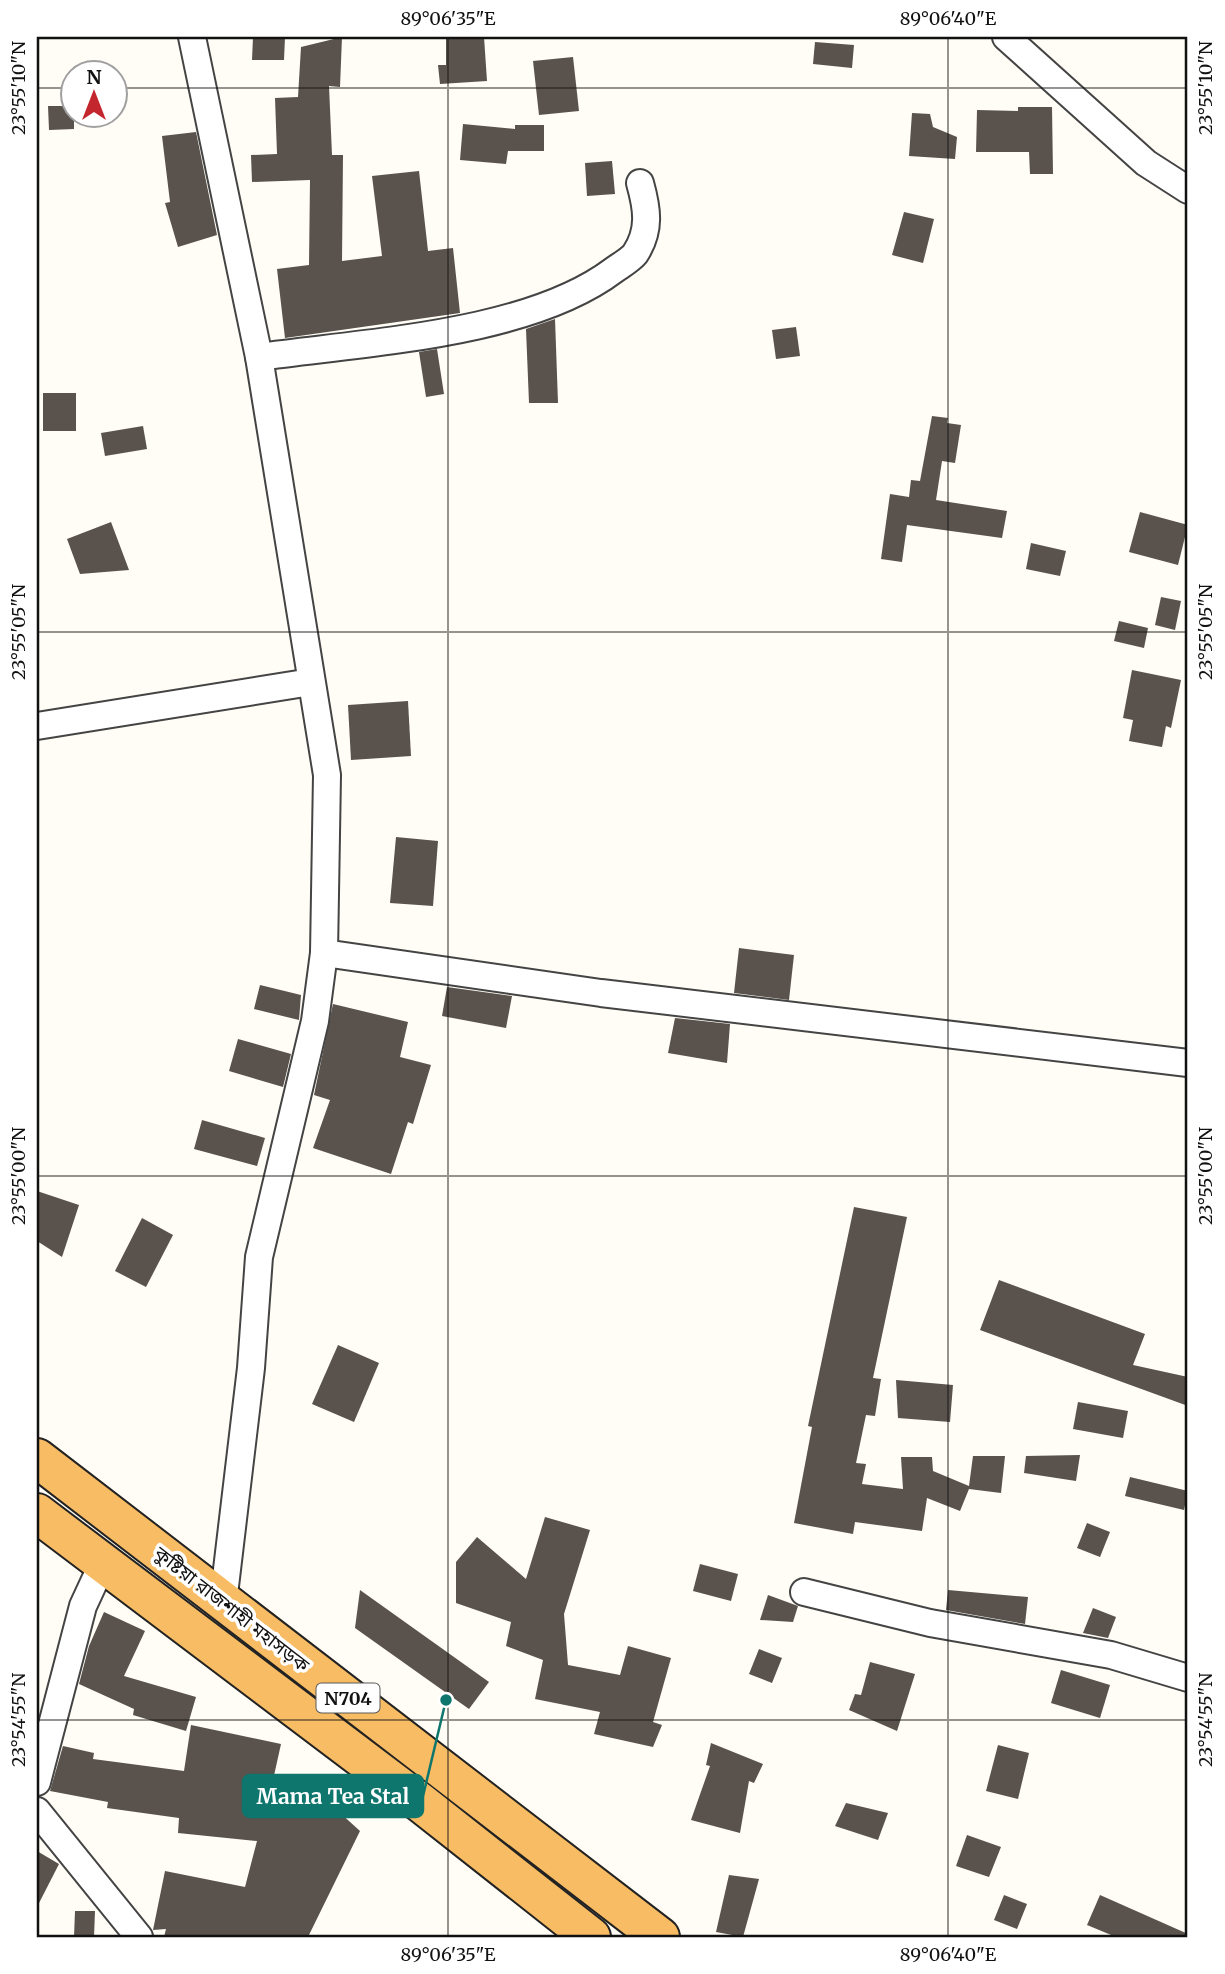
<svg xmlns="http://www.w3.org/2000/svg" width="1225" height="1974" font-family="Merriweather,'Noto Sans Bengali',serif">
	<rect width="100%" height="100%" fill="#fffdf5"/>
	<!-- building -->
	<g fill="#5a524d">
		<polygon points="253,37 285,37 284,60 252,60"/>
		<polygon points="342,37 340,87 329,86 332,155 343,155 342,261 382,256 372,176 419,171 428,251 453,248 460,313 285,338 277,269 309,265 310,180 252,182 251,155 277,154 275,98 298,97 301,47"/>
		<polygon points="446,37 484,37 487,81 440,84 438,65 446,65"/>
		<polygon points="815,42 854,45 852,68 813,64"/>
		<polygon points="573,57 579,111 539,115 533,61"/>
		<polygon points="48,106 74,106 74,129 49,130"/>
		<polygon points="1018,107 1052,107 1053,174 1030,174 1029,152 976,152 977,110 1018,111"/>
		<polygon points="912,113 930,114 933,127 957,137 955,159 909,156"/>
		<polygon points="463,124 515,129 515,125 544,125 544,151 508,151 506,164 460,160"/>
		<polygon points="196,132 217,235 178,247 165,203 170,202 162,136"/>
		<polygon points="612,161 615,194 587,196 585,163"/>
		<polygon points="904,212 934,219 923,263 892,255"/>
		<polygon points="555,319 558,403 529,403 526,329"/>
		<polygon points="796,327 800,356 776,359 772,330"/>
		<polygon points="437,349 444,394 426,397 419,352"/>
		<rect x="43" y="393" width="33" height="38"/>
		<polygon points="932,416 948,418 947,423 961,425 955,463 942,461 936,500 1007,511 1002,538 907,525 902,562 881,559 890,494 909,497 911,480 920,481"/>
		<polygon points="143,426 147,449 105,456 101,433"/>
		<polygon points="1140,512 1188,525 1178,565 1129,552"/>
		<polygon points="111,522 129,570 80,574 67,539"/>
		<polygon points="1031,543 1066,551 1060,576 1026,569"/>
		<polygon points="1161,597 1181,601 1175,630 1155,625"/>
		<polygon points="1119,621 1148,628 1144,648 1114,641"/>
		<polygon points="1132,670 1181,680 1171,728 1166,726 1162,747 1129,741 1133,720 1123,718"/>
		<polygon points="408,701 411,756 351,760 348,705"/>
		<polygon points="396,837 438,841 433,906 390,903"/>
		<polygon points="739,948 794,955 789,1000 734,993"/>
		<polygon points="260,985 301,995 299,1020 254,1009"/>
		<polygon points="447,987 512,996 506,1028 442,1016"/>
		<polygon points="333,1004 408,1022 400,1057 431,1065 413,1124 408,1122 391,1174 313,1148 330,1100 314,1095"/>
		<polygon points="675,1018 730,1024 727,1063 668,1053"/>
		<polygon points="238,1039 291,1054 283,1087 229,1071"/>
		<polygon points="202,1120 265,1138 257,1166 194,1149"/>
		<polygon points="37,1191 79,1205 62,1257 37,1241"/>
		<polygon points="854,1207 907,1217 873,1378 881,1379 875,1416 866,1415 856,1463 866,1464 862,1484 903,1489 901,1457 932,1457 933,1471 969,1486 973,1456 1005,1456 1001,1493 969,1489 960,1511 927,1498 922,1531 855,1522 853,1534 794,1523 812,1427 808,1426"/>
		<polygon points="142,1218 173,1235 146,1287 115,1271"/>
		<polygon points="999,1280 1145,1334 1133,1365 1188,1377 1188,1406 980,1330"/>
		<polygon points="338,1345 379,1363 354,1422 312,1404"/>
		<polygon points="896,1380 953,1385 950,1422 898,1418"/>
		<polygon points="1078,1402 1128,1411 1123,1438 1073,1429"/>
		<polygon points="1080,1455 1076,1481 1024,1473 1026,1456"/>
		<polygon points="1130,1477 1188,1491 1184,1510 1125,1496"/>
		<polygon points="545,1517 590,1530 564,1614 568,1665 620,1675 628,1646 671,1658 653,1722 662,1725 653,1747 594,1734 600,1712 535,1699 543,1660 506,1646 511,1622 456,1603 456,1562 477,1537 526,1579"/>
		<polygon points="1087,1523 1110,1532 1100,1557 1077,1548"/>
		<polygon points="700,1564 738,1574 731,1601 693,1591"/>
		<polygon points="360,1590 489,1682 469,1709 355,1628"/>
		<polygon points="948,1590 1028,1597 1025,1624 946,1610"/>
		<polygon points="768,1595 798,1606 793,1622 760,1620"/>
		<polygon points="1093,1608 1116,1617 1108,1638 1083,1633"/>
		<polygon points="104,1612 145,1631 124,1676 196,1697 186,1731 133,1715 134,1709 79,1684 89,1646"/>
		<polygon points="759,1649 782,1658 772,1683 749,1674"/>
		<polygon points="870,1662 915,1674 897,1731 849,1710 855,1694 861,1695"/>
		<polygon points="1061,1670 1110,1685 1100,1718 1051,1703"/>
		<polygon points="191,1725 281,1744 271,1789 325,1807 328,1802 360,1831 308,1937 164,1937 166,1929 153,1930 165,1871 245,1887 257,1841 178,1833 179,1818 107,1808 108,1802 50,1791 63,1746 94,1753 93,1759 184,1771"/>
		<polygon points="711,1743 763,1764 754,1783 749,1781 740,1833 691,1820 710,1766 706,1765"/>
		<polygon points="998,1745 1029,1753 1018,1799 986,1791"/>
		<polygon points="846,1803 888,1813 878,1840 835,1826"/>
		<polygon points="967,1835 1001,1847 989,1877 956,1866"/>
		<polygon points="37,1851 59,1864 37,1907"/>
		<polygon points="729,1875 759,1879 743,1937 716,1932"/>
		<polygon points="1004,1895 1027,1904 1017,1929 994,1920"/>
		<polygon points="1100,1895 1188,1934 1188,1937 1116,1937 1087,1925"/>
		<polygon points="75,1911 95,1911 94,1937 74,1937"/>
	</g>
	<g fill="none" stroke-linecap="round" stroke-linejoin="round">
		<!-- minor casing -->
		<g stroke="#444" stroke-width="30">
			<g id="minor">
				<polyline points="192,37 259,357 327,775 324,953 315,1021 259,1257 251,1368 223,1603"/>
				<polyline points="1006,37 1146,163 1188,190"/>
				<path d="M259 357C365 342 528 335 614 270 621 265 630 260 635 254 651 230 647 208 640 183"/>
				<polyline points="37,726 311,682"/>
				<polyline points="324,953 601,993 1188,1063"/>
				<polyline points="804,1592 930,1623 1111,1655 1188,1678"/>
				<polyline points="37,1782 83,1606 102,1565"/>
				<polyline points="37,1811 139,1937"/>
			</g>
		</g>
		<!-- trunk casing -->
		<g stroke="#222" stroke-width="42">
			<g id="trunk">
				<polyline points="37,1458 660,1937"/>
				<polyline points="37,1513 421,1803 591,1937"/>
			</g>
		</g>
		<!-- minor -->
		<use href="#minor" stroke="#fff" stroke-width="26"/>
		<!-- trunk -->
		<use href="#trunk" stroke="#f7bc64" stroke-width="38"/>
	</g>
	<!-- ticks -->
	<path fill="none" stroke="#111" stroke-width="2" stroke-opacity="0.45" d="M448 37V1937M948 37V1937M37 88H74M116 88H1188M37 632H1188M37 1176H1188M37 1720H1188"/>
	<g text-anchor="middle" dominant-baseline="central" stroke-width="7" stroke-linejoin="round" paint-order="stroke">
		<!-- shield labels -->
		<rect fill="#fff" stroke="#585858" stroke-width="2" x="316.5" y="1683.5" width="63" height="29" rx="5"/>
		<g font-size="18" font-weight="bold" fill="#111">
			<text x="348" y="1698">N704</text>
		</g>
		<!-- street labels -->
		<g font-size="19" fill="#111" stroke="#fff">
			<text transform="translate(232 1609) rotate(38)">কুষ্টিয়া রাজশাহী মহাসড়ক</text>
		</g>
	</g>
	<!-- callouts -->
	<path fill="none" stroke="#0f766e" stroke-width="2.5" d="M446 1700L423 1796"/>
	<circle fill="#0f766e" stroke="#fff" stroke-width="2.5" cx="446" cy="1700" r="7"/>
	<rect fill="#0f766e" stroke="#0f766e" stroke-width="2.5" x="243" y="1775" width="180" height="42" rx="7"/>
	<g font-size="21" text-anchor="middle" font-weight="bold" fill="#fff">
		<text x="333" y="1804">Mama Tea Stal</text>
	</g>
	<!-- border -->
	<rect width="1225" height="1974" fill="none" stroke="#ffffff" stroke-width="77"/>
	<!-- north arrow -->
	<g transform="translate(94 94)"><circle r="33" fill="#ffffff" stroke="#a0a0a0" stroke-width="2"/>
	<path d="M0-5L12 26L0 18L-12 26Z" fill="#c4262e"/>
	<text y="-10" font-size="19" font-weight="bold" text-anchor="middle" fill="#111111">N</text>
	</g>
	<rect x="38" y="38" width="1148" height="1898" fill="none" stroke="#111" stroke-width="2.5"/>
	<g font-size="18" text-anchor="middle" fill="#111">
		<text x="448" y="25">89°06'35"E</text>
		<text x="948" y="25">89°06'40"E</text>
		<text transform="translate(19 88) rotate(-90)" y="6">23°55'10"N</text>
		<text transform="translate(1206 88) rotate(-90)" y="6">23°55'10"N</text>
		<text transform="translate(19 632) rotate(-90)" y="6">23°55'05"N</text>
		<text transform="translate(1206 632) rotate(-90)" y="6">23°55'05"N</text>
		<text transform="translate(19 1176) rotate(-90)" y="6">23°55'00"N</text>
		<text transform="translate(1206 1176) rotate(-90)" y="6">23°55'00"N</text>
		<text transform="translate(19 1720) rotate(-90)" y="6">23°54'55"N</text>
		<text transform="translate(1206 1720) rotate(-90)" y="6">23°54'55"N</text>
		<text x="448" y="1961">89°06'35"E</text>
		<text x="948" y="1961">89°06'40"E</text>
	</g>
</svg>
